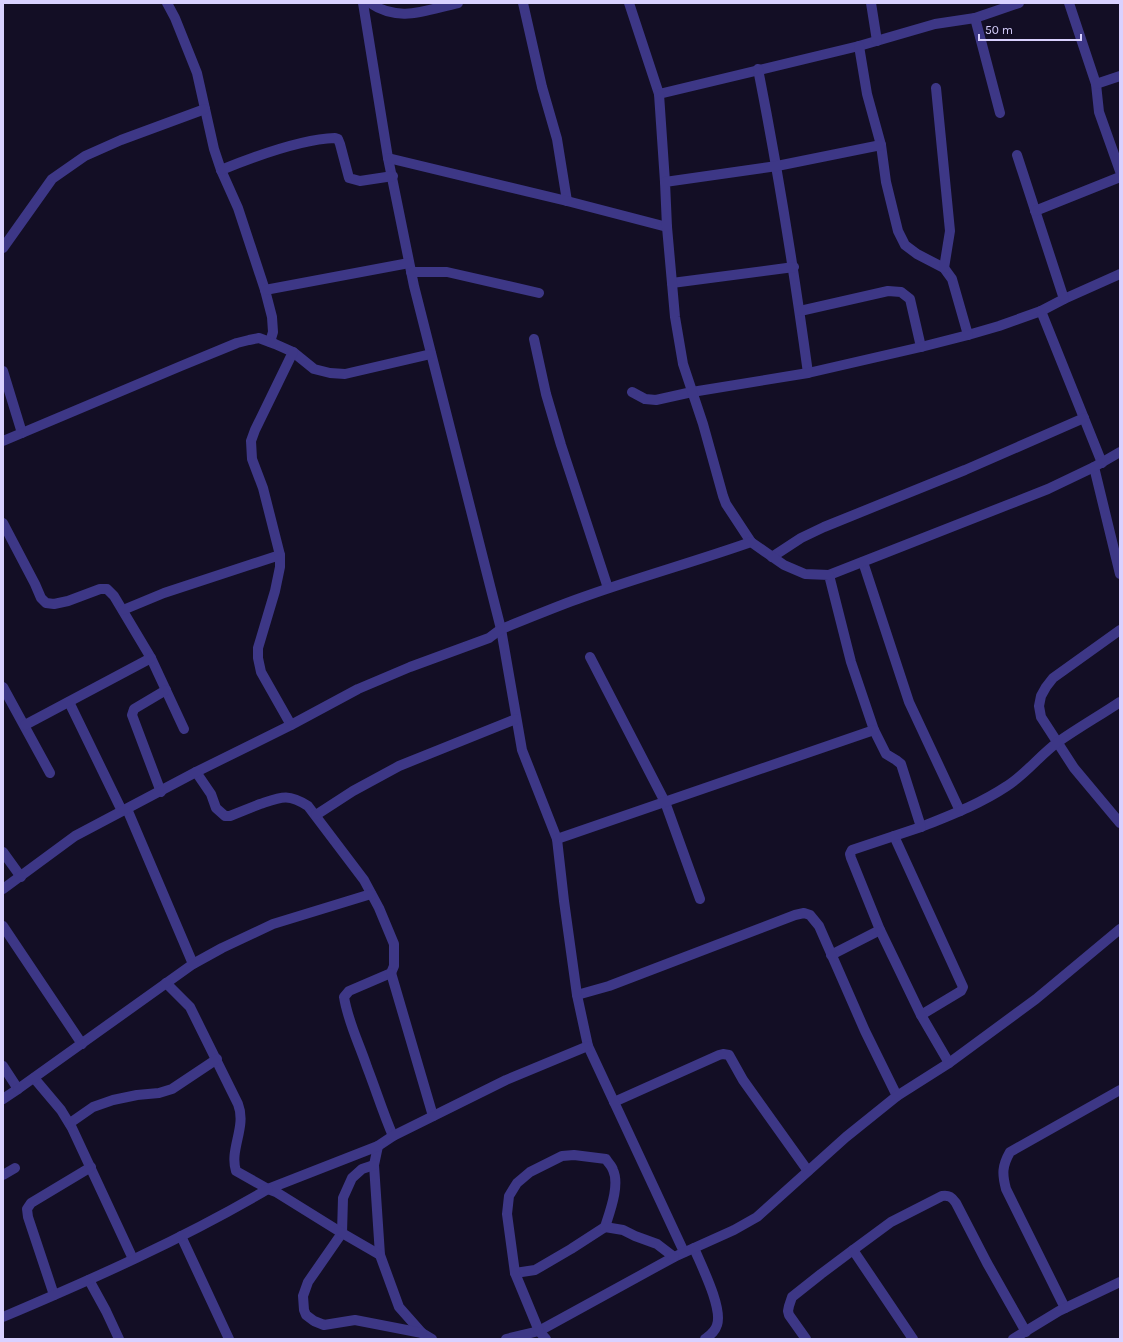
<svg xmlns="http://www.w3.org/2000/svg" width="1123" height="1342" font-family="Karla,sans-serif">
	<rect width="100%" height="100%" fill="#130e25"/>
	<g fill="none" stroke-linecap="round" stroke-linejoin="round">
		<!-- minor -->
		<g stroke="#3d3786" stroke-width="10">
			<polyline points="167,3 175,18 197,73 214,149 221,170 238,208 265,290 272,317 273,332 270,342"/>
			<polyline points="363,3 388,158 414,286 501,629 522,750 557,839"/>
			<path d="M370 3C399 23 426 10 458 3"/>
			<polyline points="523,3 542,87 557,139 567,201"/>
			<polyline points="629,3 659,94 859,46 935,24 975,18"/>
			<polyline points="871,3 877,41"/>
			<polyline points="1069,3 1096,84 1099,112 1120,171"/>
			<polyline points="859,46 867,94 881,145 886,182 898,231 905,245 917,254 944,268 952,279 968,335 999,326 1041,311 1064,299 1120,274"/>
			<path d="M758 69C778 170 794 271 808 373"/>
			<polyline points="1096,84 1120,76"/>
			<polyline points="936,88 950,231 944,268"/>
			<polyline points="659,94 665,182"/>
			<polyline points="1000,113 975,18 1019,3"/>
			<polyline points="1017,155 1064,299"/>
			<polyline points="388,158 567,201 667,227"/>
			<path d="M221 170C253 157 301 139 335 138L338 139 340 144 349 178 360 181 393 176"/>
			<polyline points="1035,211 1120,177"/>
			<polyline points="3,248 52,179 85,156 121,140 205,109"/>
			<polyline points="411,272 447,272 539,293"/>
			<polyline points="672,283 794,267"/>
			<polyline points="265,290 409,263"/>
			<polyline points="800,311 888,291 901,292 910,299 921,347"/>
			<polyline points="1041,311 1102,463"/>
			<polyline points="534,339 546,394 561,445 608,588"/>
			<polyline points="3,371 22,433"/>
			<polyline points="632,392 645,399 656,400 692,392 808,373 921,347 968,335"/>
			<polyline points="3,441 181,366 237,343 249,340 259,338 275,344 293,352 314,369 330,373 345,374 431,354"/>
			<polyline points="1094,467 1120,574"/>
			<polyline points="3,523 35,584 41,598 46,603 54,604 68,601 100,589 107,589 114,596 151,658 184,729"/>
			<polyline points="751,542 726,504 723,496 703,424 683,364 675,317 667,227 665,182 777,166 881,145"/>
			<polyline points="772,557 801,538 824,527 965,470 1084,418"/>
			<polyline points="863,562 909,702 960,811"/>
			<polyline points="829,575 1048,489 1094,467 1120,452"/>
			<polyline points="123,610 164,593 280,555"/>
			<polyline points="1120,630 1053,678 1046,687 1041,696 1039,706 1041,717 1074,768 1120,823"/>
			<polyline points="590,657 665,802 700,899"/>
			<polyline points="3,687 50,773"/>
			<polyline points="69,702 122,811"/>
			<polyline points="25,725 151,658"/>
			<polyline points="291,725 261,672 258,658 258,648 275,591 280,567 280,555 263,488 252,459 251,441 255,430 293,352"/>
			<path d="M196 772 211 794 216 808 225 816H230C240 812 250 808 260 804 281 797 288 793 308 806L364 880 379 908 394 944V966L391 973 349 991 344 997C348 1022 359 1043 367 1067 376 1090 383 1113 393 1136"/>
			<polyline points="161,792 132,715 134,709 166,690"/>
			<polyline points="127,809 193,964"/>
			<polyline points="316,815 353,791 399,766 516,719"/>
			<path d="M921 827C951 815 980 804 1007 786 1026 774 1040 755 1058 742 1078 728 1099 716 1120 702"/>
			<polyline points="894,836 963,987 961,991 921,1015"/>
			<polyline points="3,852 21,877"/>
			<path d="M3 889 75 836 196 772 291 725 358 689 410 667 489 638 501 629C530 618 559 605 589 595 643 576 697 561 751 542L784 565 805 574 829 575 851 662 874 730 886 754 896 760 901 764 921 827 852 850 850 854 851 858 880 930 831 955"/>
			<polyline points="3,926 82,1044"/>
			<polyline points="880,930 921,1015 949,1063"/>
			<polyline points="391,973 433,1116"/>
			<path d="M166 983 190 1007 238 1104C247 1127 229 1149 236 1171L268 1189"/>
			<polyline points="577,995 609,986 795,915 804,913 810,915 819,926 865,1031 897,1096"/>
			<polyline points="3,1066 18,1089 3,1099"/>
			<polyline points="34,1078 61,1110 72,1128 133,1259"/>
			<polyline points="18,1089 193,964 222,948 273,924 371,894"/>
			<polyline points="614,1102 719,1055 723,1054 729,1055 743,1080 808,1171"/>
			<polyline points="70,1123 93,1107 113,1100 137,1095 159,1093 172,1089 217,1059"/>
			<polyline points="378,1146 374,1165 380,1255 399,1307 422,1333 432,1339"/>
			<polyline points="374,1165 362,1169 352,1178 343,1198 342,1233 308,1282 303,1296 304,1310 306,1315 314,1321 324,1325 355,1320 422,1333"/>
			<polyline points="3,1175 15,1168"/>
			<polyline points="181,1236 229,1339"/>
			<path d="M694 1248C701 1265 723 1308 717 1325 715 1332 710 1335 705 1339"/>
			<polyline points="684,1252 588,1046 577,995 564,901 557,839 874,730"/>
			<polyline points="380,1255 342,1233 276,1192 268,1189 378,1146 393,1136 506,1080 588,1046"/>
			<polyline points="515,1273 535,1270 571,1249 605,1227"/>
			<polyline points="89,1280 106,1311 119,1339"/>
			<polyline points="54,1295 28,1217 27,1209 31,1203 91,1167"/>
			<path d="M1065 1308 1006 1189C1002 1174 1002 1166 1010 1152L1120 1090"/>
			<path d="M3 1317C93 1279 183 1239 268 1189"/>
			<polyline points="506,1339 539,1331 674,1257 734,1230 757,1217 846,1137 897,1096 949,1063 1036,999 1120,929"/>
			<path d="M546 1339 539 1331 515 1273 507 1214 509 1196 517 1183 530 1172 562 1156 574 1155 606 1159C608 1163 612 1166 613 1170 620 1185 610 1211 605 1227L623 1230 635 1236 657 1244 674 1257"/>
			<polyline points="806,1339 789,1315 788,1311 789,1306 792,1297 821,1274 853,1250"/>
			<path d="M913 1339 853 1250 891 1222 942 1196C949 1195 952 1197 956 1203L987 1263 1026 1332"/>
			<polyline points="1013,1339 1059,1311 1120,1282"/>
		</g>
	</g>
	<!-- border -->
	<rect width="1123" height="1342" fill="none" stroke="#d9d1ff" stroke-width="8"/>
	<!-- scale -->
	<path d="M979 34v6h102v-6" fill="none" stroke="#d9d1ff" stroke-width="2"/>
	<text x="985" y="34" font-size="12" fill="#d9d1ff" stroke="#130e25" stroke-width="3" paint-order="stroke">50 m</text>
</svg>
